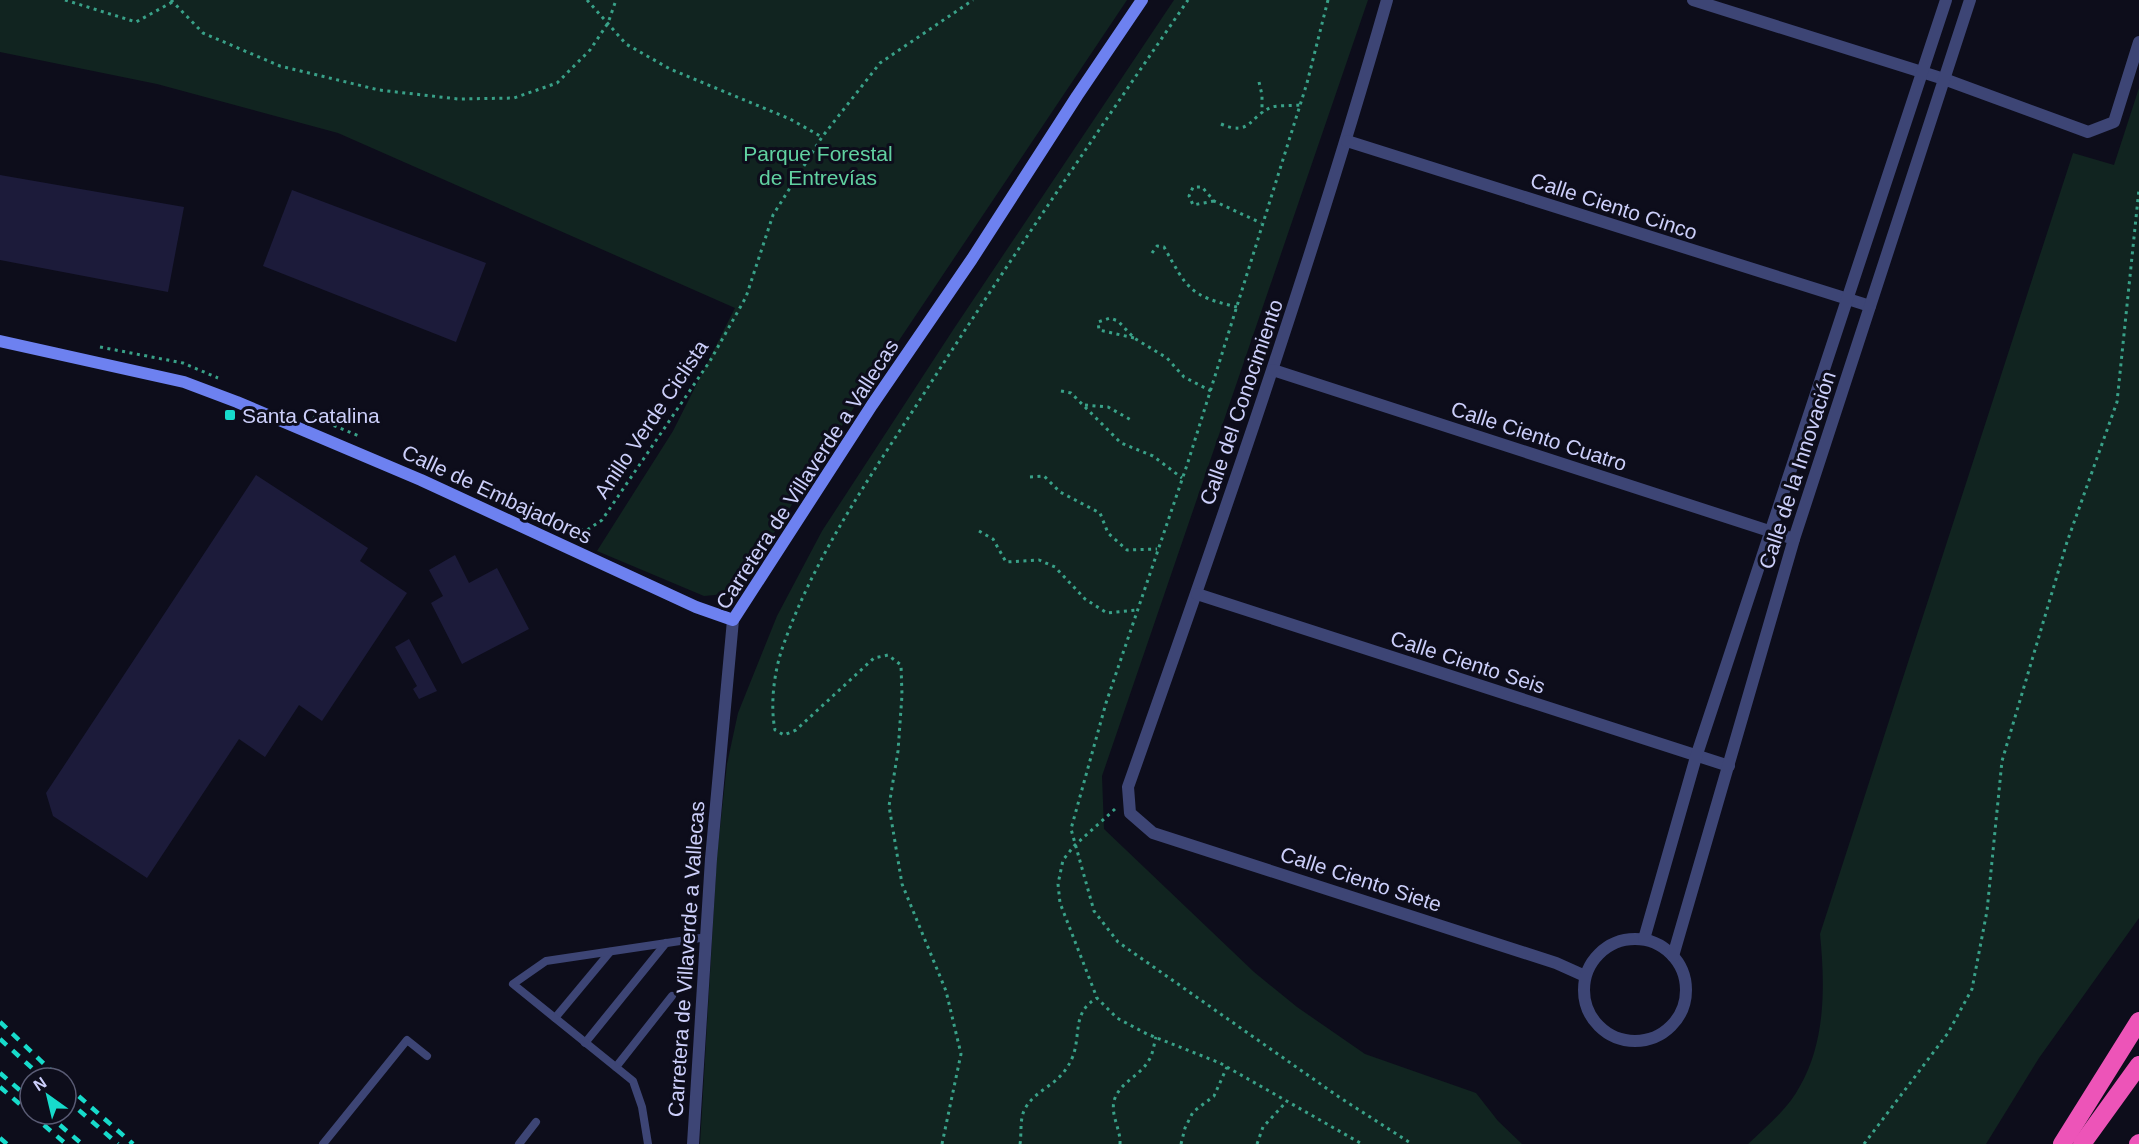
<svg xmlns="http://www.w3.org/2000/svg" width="2139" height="1144" font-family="Arial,sans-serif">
	<rect width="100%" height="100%" fill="#0d0d1b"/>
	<!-- green -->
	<g fill="#112420">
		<polygon points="0,0 1127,0 841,427 736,593 704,596 597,551 673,431 735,308 338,133 157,84 0,52"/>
		<polygon points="1174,0 1368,0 1102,776 1104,829 1254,972 1297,1007 1365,1054 1476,1093 1498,1121 1522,1144 700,1144 717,855 727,764 738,713 777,616 822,531 953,330"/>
		<path d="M2139 88V918L2039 1058 1986 1144H1748C1766 1127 1788 1109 1800 1086 1826 1041 1825 984 1820 934L2073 153 2114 165Z"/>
	</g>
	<!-- building -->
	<g fill="#1c1b3a">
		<polygon points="0,175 184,207 168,292 0,260"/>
		<polygon points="292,190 486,263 456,342 263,266"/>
		<polygon points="256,475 368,548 360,561 407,593 322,721 299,705 265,757 239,739 147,878 53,816 46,793"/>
		<polygon points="455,555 469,583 497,568 529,629 462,664 431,603 443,596 429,570"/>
		<polygon points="409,639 437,691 419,699 413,689 417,686 395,647"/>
	</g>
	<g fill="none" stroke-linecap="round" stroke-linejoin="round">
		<!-- path -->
		<g stroke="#39a188" stroke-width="3" stroke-dasharray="3 4.5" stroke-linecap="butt">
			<polyline points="65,0 136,22 176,0"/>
			<polyline points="171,0 203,33 280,66 379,90 458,99 514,98 557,83 590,50 608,23 616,0"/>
			<polyline points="587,0 626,44 670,69 790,119 822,137"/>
			<polyline points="1328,0 1307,83 1188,462 1106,703 1071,829 1094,911 1118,942 1339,1097 1412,1144"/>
			<polyline points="1259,82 1262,95 1262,113"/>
			<path d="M1221 124C1251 137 1249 116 1272 107 1279 105 1292 106 1300 105"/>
			<polyline points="1214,201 1193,205 1189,196 1193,187 1202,187 1214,201 1261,223"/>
			<path d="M1152 253 1157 246 1164 247C1187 288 1189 296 1237 307"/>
			<polyline points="1134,338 1099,330 1098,322 1110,318 1118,321 1134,338 1167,358 1184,377 1211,391"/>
			<polyline points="100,347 183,363 218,378"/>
			<polyline points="1061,391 1071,393 1121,443 1153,456 1182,478"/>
			<polyline points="1085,405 1108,407 1131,420"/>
			<polyline points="313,417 359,436"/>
			<polyline points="1030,477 1044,476 1060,492 1100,513 1108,533 1127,550 1157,549"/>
			<polyline points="565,529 587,530 602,520 710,361 746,297 773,215 822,137 880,63 973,0"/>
			<polyline points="979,531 993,539 1006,562 1039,560 1055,567 1085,599 1107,613 1137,610"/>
			<polyline points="1115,809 1074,846 1063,860 1058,884 1060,903 1097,998 1117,1018 1147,1034 1220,1063 1362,1144"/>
			<path d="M942 1144 961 1054 946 991 902 884 889 806 898 751 902 695 901 665 888 655 874 658 796 730 784 735 775 730C770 705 774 673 782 649 814 556 872 474 925 392 1010 259 1099 130 1188 0"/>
			<path d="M1020 1144C1022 1132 1019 1118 1026 1107 1038 1087 1061 1086 1073 1056 1081 1034 1072 1012 1097 998"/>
			<path d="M1120 1144C1121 1129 1109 1113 1115 1098 1121 1082 1141 1075 1149 1060 1153 1054 1154 1044 1156 1037"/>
			<polyline points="1181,1144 1185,1128 1193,1112 1214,1096 1227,1067"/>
			<polyline points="1257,1144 1263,1127 1286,1102"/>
			<polyline points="1864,1144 1948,1033 1972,989 1987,911 2002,761 2067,542 2117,402 2139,189"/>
		</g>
		<!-- lane -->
		<g stroke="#3d4575" stroke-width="8">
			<polyline points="555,1018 610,952"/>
			<polyline points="585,1043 666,943"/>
			<polyline points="616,1067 672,996"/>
			<polyline points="323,1144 407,1040 427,1056"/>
			<polyline points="519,1144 536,1122"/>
			<polyline points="648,1144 642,1107 633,1081 513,984 546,961 707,937"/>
		</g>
		<!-- street -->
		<g stroke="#3d4575" stroke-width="12">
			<path d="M1387 0C1311 266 1220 527 1128 787L1130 813 1153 833 1556 963 1585 976"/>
			<polyline points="1693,0 1944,79 2088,132 2114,122 2139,42"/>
			<polyline points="1347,141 1870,306"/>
			<polyline points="1273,370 1794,539"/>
			<polyline points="1197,594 1729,766"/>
			<circle cx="1635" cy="990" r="51"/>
			<polyline points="1644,939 1696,757 1946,0"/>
			<polyline points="1673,956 1794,539 1970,0"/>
			<polyline points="693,1144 711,859 733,620"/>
		</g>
		<!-- secondary -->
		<polyline stroke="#6d81f0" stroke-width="12" points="0,341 184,382 237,402 421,480 696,607 733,620 872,405 972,259 1077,96 1142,0"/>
		<!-- highway -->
		<g stroke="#ed54b8" stroke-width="18">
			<polyline points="2062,1144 2139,1021"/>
			<polyline points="2082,1144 2139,1065"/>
			<polyline points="2138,1144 2139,1143"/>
		</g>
		<!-- rail -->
		<g stroke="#17dbcb" stroke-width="4.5" stroke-dasharray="9 8" stroke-linecap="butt">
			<polyline points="0,1022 59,1078"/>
			<polyline points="0,1039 43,1078"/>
			<polyline points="0,1073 30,1099"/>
			<polyline points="66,1085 133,1144"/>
			<polyline points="0,1087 30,1113"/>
			<polyline points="66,1099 118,1144"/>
			<polyline points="31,1114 66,1144"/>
			<polyline points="47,1114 82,1144"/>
			<polyline points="0,1138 7,1144"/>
		</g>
	</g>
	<!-- markers -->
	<rect fill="#17dbcb" stroke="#0d0d1b" stroke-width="2" x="224" y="409" width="12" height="12" rx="3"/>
	<g text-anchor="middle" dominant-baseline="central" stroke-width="6" stroke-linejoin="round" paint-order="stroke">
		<!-- park labels -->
		<g font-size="21" fill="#61d1a1" stroke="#0d0d1b">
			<text x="818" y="153">Parque Forestal<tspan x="818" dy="24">de Entrevías</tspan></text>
		</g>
		<!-- street labels -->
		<g font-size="21" fill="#cccffa" stroke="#0d0d1b">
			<text transform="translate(1614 206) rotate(18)">Calle Ciento Cinco</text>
			<text transform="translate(1241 402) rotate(-71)">Calle del Conocimiento</text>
			<text transform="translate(651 419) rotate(-56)">Anillo Verde Ciclista</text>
			<text transform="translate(1539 436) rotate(18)">Calle Ciento Cuatro</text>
			<text transform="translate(1797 470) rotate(-72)">Calle de la Innovación</text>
			<text transform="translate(807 474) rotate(-57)">Carretera de Villaverde a Vallecas</text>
			<text transform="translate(497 494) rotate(25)">Calle de Embajadores</text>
			<text transform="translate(1468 662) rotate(18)">Calle Ciento Seis</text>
			<text transform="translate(1361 879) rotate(18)">Calle Ciento Siete</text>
			<text transform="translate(686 959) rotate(-86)">Carretera de Villaverde a Vallecas</text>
		</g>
		<!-- poi labels -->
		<g font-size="21" fill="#cccffa" stroke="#0d0d1b" text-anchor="start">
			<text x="242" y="415">Santa Catalina</text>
		</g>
	</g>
	<!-- north arrow -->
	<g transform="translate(48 1096) rotate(326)"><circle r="28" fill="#0d0d1b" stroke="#595b74" stroke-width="1.5"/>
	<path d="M0-4.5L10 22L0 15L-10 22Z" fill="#17dbcb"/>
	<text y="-9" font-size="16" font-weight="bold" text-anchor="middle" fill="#cccffa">N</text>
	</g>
</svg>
